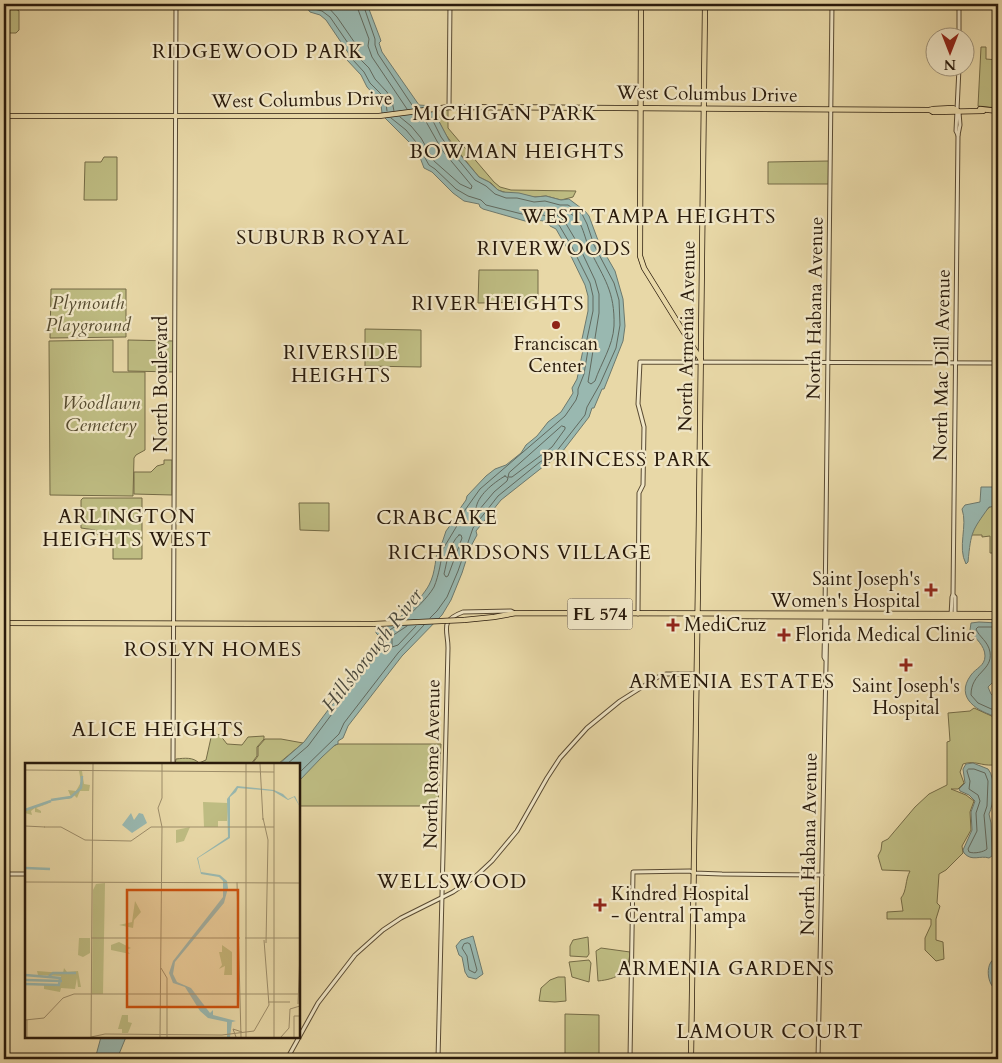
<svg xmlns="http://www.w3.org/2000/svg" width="1002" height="1063" font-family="Cardo,serif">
	<rect width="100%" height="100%" fill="#e8d8a7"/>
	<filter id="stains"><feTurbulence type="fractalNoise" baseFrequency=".004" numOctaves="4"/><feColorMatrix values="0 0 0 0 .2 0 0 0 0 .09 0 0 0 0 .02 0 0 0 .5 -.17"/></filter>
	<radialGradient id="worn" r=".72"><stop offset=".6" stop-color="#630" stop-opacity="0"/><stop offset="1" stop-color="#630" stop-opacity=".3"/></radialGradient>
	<!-- green -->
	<g fill="#bebc82" stroke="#746b46">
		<polygon points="8,8 15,8 19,11 19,30 16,33 9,33 5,30 4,14"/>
		<polygon points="981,47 986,47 986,59 998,60 998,108 978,106"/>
		<polygon points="440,110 448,110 448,128 494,182 500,187 511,190 576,191 573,197 561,200 546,196 535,197 507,193 498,190 491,183 479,177 457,150 446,135 434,112"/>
		<polygon points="104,157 117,157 117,200 84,200 85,162 101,162"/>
		<polygon points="829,161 829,184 768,184 768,162"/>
		<polygon points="479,270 538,270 538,302 478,303"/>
		<polygon points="51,289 126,289 126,337 50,338"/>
		<polygon points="365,329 421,330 421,367 365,366"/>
		<polygon points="113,340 113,372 145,372 145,450 136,455 134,458 133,496 50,495 49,341"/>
		<polygon points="128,340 174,341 174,372 128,371"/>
		<polygon points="164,460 172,460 172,495 134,494 134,472 151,472 157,466 164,464"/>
		<polygon points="83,498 142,498 142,559 113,559 113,534 96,534 95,530 81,528 81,500"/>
		<polygon points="299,503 329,503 329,531 300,530"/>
		<path d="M998 506V553H990V536L982 537V535H971C974 527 983 511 990 507 991 506 997 506 998 506Z"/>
		<path d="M974 708 998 719V749H995L993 765C981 766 975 760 963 764L960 772 964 783 958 789H951L966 795 974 801 970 812 971 830 962 846 963 853 946 870 939 874 937 903 940 906 936 919V940L943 942 944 959 936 961 925 950V938L931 925V919H887V912L903 911 901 898C907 891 905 880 910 871L882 870 878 856 881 850 882 842 888 839 915 807 929 794 947 785V742L950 741 948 713 970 711Z"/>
		<path d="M212 733 220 735 227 744 242 745 248 737 264 736V739L257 747V756L251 764H175L176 759C185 758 193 757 199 763L206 760Z"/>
		<polygon points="265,739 281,739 303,743 278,764 252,764 258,756 258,747"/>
		<path d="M338 744H441L438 806H299V781C307 771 328 747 338 744Z"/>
		<polygon points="588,937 589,954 587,957 570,956 570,946 573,940"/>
		<path d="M601 948 630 952C629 973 617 979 598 981L596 951Z"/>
		<polygon points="589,960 591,963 589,982 572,977 569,962"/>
		<polygon points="558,977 565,977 566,1001 555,1002 539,1001 541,988 550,980"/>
		<polygon points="565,1014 599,1015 599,1056 604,1059 565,1059"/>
	</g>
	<!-- water -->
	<g fill="#99b8b0" stroke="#6c796e">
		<path d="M304 4H367L380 38 381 41 379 43 382 52 419 105 433 106 434 112 451 144 479 177 489 182 498 190 503 192 519 193 535 197 546 196 561 200 569 199 585 211 589 216 599 243 615 271 623 299 625 326 623 341 604 389H602L594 408H592L589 417 559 456 544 466 501 500 476 531 477 535 470 548 462 573 451 600 442 615 402 656 348 726 343 738 338 741V744L335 745 322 757 299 781V764H279L304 742 380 641V637L376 633V630C393 627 421 600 429 585 436 572 435 557 439 544L442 543 446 531 460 512 459 510 466 500 467 496 486 476 495 469 506 465 521 453 526 445 537 436 548 422 561 412 573 393 572 388 577 379 583 350 582 339 588 311V296L585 285 568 250 556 229 550 226 549 223C538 218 534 222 525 221 511 217 497 213 483 209L480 207 479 204 464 201 453 193 432 172 424 168 421 160 412 145 385 118 382 113 381 105 377 98 367 87 361 75 347 60 349 54 347 51 326 20 320 15 310 12Z"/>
		<path d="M981 487H998V506L989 507C972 531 971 531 968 562L966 564C957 547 968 526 962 509L965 505 980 502Z"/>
		<path d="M979 622 998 623V677L988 687 991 694 998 701V717C978 712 954 698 971 675 976 668 985 666 985 656 985 645 975 639 970 630L971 623Z"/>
		<path d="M973 763 988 769C996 778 994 804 989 814L991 823 992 853V856L989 858C980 855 972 862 964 853L963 850 972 830 971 812 975 801 969 795 960 791 959 789 965 783 963 769 966 764Z"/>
		<polygon points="473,936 483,974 476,979 468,977 465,972 462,957 459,955 456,946 461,940"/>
		<path d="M998 957V991C986 986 984 960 998 957Z"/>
		<polygon points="101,1037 126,1037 117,1059 95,1059"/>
	</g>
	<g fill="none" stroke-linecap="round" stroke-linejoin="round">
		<!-- shore -->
		<g stroke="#61695e" stroke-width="1">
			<polyline points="311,4 314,9 322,11 330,17 352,49 353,54 353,60 364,72 370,83 382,95 386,103 387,111"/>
			<polyline points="319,4 327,6 337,17 357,46 360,59 369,68 375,79 387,92 392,101 394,111"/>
			<polyline points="356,4 369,39 368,46 372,57 407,109"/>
			<polyline points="363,4 375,39 375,45 378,54 414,108"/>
			<polyline points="429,113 441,137 453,153 475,180 486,186 495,194 506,198 517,198 534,202 545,201 560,205 568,205 582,214 587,224 594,245 614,283 619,300 620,325 616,348 600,384 587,407 585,415 556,452 540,462 498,496 473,528 458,571 447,597 437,611 430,618"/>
			<polyline points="400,117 411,126 421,138 434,161 460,184 471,189 472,186 442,150 424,118 413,115"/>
			<path d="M391 118 406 130 416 142 429 165 435 169 456 189 468 196 481 200 486 205 526 215H543L551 218 559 225 572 247 590 283 593 296V311L587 339 588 350 584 374 578 389V394L576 400 565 416 480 489 465 510 464 514 443 549C441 561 439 575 434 587 427 599 415 609 405 619"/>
			<path d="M559 211C583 212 582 233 590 250 604 279 615 291 614 326 613 346 601 363 595 381L591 384 588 382 599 313V294L595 280 578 244 565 222 557 215Z"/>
			<polygon points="562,426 565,427 565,429 552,447 512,477 508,477 509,473"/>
			<path d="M505 476 508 478 507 481 494 492 479 510H476L475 515H471V512L476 509C477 496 493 483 505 476Z"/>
			<path d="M459 535H461L462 538 448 576 446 577 444 574C447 562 449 544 459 535Z"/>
			<polyline points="407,626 392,636 392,647 398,645 416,626"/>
			<path d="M998 627H978L976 629C979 637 988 641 990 652 993 671 971 672 971 695L978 703 998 712"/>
			<polyline points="287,764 308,746 382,647 385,642 385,633 396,626"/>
			<path d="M969 769H974L985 773 988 781 987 806 984 815 987 849C984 852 974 854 969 852L968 849 977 831 976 813 980 801 978 795 969 789 970 781 967 771Z"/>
			<polyline points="299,773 339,734 344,723 398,653 424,625"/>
			<polygon points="468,943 470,944 477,970 475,973 469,970 467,956 462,948 464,944"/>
		</g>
		<!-- minor casing -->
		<g stroke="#594a32" stroke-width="5">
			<g id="minor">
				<polyline points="959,38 959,4"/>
				<polyline points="449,107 450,4"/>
				<polyline points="958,135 960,125 959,112"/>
				<polyline points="638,614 639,493 643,485 644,427 638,404 640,362 998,363"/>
				<polyline points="955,615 955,597 953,595 958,135 956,131 959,68"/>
				<polyline points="951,616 952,597 953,595"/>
				<polyline points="825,659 824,657 825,611 832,4"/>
				<polyline points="173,764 176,4"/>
				<polyline points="4,874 26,874"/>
				<polyline points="287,1059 318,1003 355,955 383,930 401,918 453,892 476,876 492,861 517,831 547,778 560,758 587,728 620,701 658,677 666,674 695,674"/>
				<path d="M438 1059 448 648C448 629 439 621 463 612L511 611 515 613"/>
				<polyline points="630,1059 633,872 690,871 694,873 722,874 822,875"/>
				<polyline points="818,1059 827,616"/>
			</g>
		</g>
		<!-- major casing -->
		<g stroke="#291a0b" stroke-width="6">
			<g id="major">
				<polyline points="641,4 640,256 644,268 701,360"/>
				<polyline points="980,109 998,111"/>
				<polyline points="930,110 933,112 983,111"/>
				<polyline points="4,116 379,116 449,107 930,110 933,109 953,108 958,111"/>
				<polyline points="689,362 693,358 694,351"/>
				<polyline points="719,616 998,617"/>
				<polyline points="464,620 494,617 516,613 998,614"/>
				<polyline points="4,623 374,624"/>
				<polyline points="4,934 4,946"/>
				<path d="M691 1059C697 707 701 356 705 4"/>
			</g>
		</g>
		<!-- minor -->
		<use href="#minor" stroke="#f0e6c6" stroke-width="3"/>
		<!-- major -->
		<use href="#major" stroke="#e8d8a7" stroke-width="4.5"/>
		<!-- major-bridge casing -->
		<g stroke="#291a0b" stroke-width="6" stroke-linecap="butt">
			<polyline id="major-bridge" points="374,624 464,620"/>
		</g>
		<!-- major-bridge -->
		<use href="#major-bridge" stroke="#e8d8a7" stroke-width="4.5"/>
	</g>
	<!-- markers -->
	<g fill="#8f2418" stroke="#f0e6c6" stroke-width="2">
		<circle cx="556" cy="325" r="5"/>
		<path d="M928.5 582.5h5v5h5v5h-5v5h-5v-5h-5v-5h5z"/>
		<path d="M670.5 617.5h5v5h5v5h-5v5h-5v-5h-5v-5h5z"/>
		<path d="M781.5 627.5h5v5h5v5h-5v5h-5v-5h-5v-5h5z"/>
		<path d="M903.5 657.5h5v5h5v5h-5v5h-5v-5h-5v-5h5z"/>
		<path d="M597.5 897.5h5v5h5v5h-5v5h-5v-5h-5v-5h5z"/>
	</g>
	<g text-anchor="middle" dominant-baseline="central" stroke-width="4.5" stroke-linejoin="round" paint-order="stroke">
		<!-- shield labels -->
		<rect fill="#f0e6c6" stroke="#655743" stroke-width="1" x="567.5" y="598.5" width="65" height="31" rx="4"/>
		<g font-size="18" font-weight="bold" fill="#291a0b">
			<text x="600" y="614">FL 574</text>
		</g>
		<!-- street labels -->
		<g font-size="19" fill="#291a0b" stroke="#f0e6c6">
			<text transform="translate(707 94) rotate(1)">West Columbus Drive</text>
			<text transform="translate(302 100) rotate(-1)">West Columbus Drive</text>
			<text transform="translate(815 308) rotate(-89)">North Habana Avenue</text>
			<text transform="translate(687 336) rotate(-89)">North Armenia Avenue</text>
			<text transform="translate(942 365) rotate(-89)">North Mac Dill Avenue</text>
			<text transform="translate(161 384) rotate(-90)">North Boulevard</text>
			<text transform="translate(432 764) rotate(-89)">North Rome Avenue</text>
			<text transform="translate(809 844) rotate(-89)">North Habana Avenue</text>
		</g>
		<!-- park labels -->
		<g font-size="19" font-style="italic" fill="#564b2f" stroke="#f0e6c6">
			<text x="88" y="303">Plymouth<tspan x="88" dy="22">Playground</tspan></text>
			<text x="101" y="403">Woodlawn<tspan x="101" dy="22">Cemetery</tspan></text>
		</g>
		<!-- poi labels -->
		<g font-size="19" fill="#291a0b" stroke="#f0e6c6" text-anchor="start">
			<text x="556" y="344" text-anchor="middle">Franciscan<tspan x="556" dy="22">Center</tspan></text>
			<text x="920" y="579" text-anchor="end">Saint Joseph's<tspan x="920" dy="22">Women's Hospital</tspan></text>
			<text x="684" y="625">MediCruz</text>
			<text x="795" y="635">Florida Medical Clinic</text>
			<text x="906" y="686" text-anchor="middle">Saint Joseph's<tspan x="906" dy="22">Hospital</tspan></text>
			<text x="611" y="894">Kindred Hospital<tspan x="611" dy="22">- Central Tampa</tspan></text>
		</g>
		<!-- neighbourhood labels -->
		<g font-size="20" letter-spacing="1" fill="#291a0b" stroke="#f0e6c6">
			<text x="258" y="51">RIDGEWOOD PARK</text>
			<text x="505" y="113">MICHIGAN PARK</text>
			<text x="517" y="151">BOWMAN HEIGHTS</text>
			<text x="649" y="216">WEST TAMPA HEIGHTS</text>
			<text x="323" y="237">SUBURB ROYAL</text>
			<text x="554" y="248">RIVERWOODS</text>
			<text x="498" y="303">RIVER HEIGHTS</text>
			<text x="341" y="352">RIVERSIDE<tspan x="341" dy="23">HEIGHTS</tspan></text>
			<text x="627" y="459">PRINCESS PARK</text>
			<text x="127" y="516">ARLINGTON<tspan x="127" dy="23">HEIGHTS WEST</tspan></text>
			<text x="437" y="517">CRABCAKE</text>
			<text x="520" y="552">RICHARDSONS VILLAGE</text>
			<text x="213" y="649">ROSLYN HOMES</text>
			<text x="732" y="681">ARMENIA ESTATES</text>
			<text x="158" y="729">ALICE HEIGHTS</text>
			<text x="452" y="881">WELLSWOOD</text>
			<text x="726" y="968">ARMENIA GARDENS</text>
			<text x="770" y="1031">LAMOUR COURT</text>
		</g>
		<!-- water labels -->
		<g font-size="20" font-style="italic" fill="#4b493d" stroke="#f0e6c6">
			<text transform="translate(372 650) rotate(-52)">Hillsborough River</text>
		</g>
	</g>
	<!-- overview -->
	<g transform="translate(25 763)">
		<rect width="275" height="275" fill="#e8d8a7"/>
		<path d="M54 8H57L59 21 65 22 64 28H55L52 35 49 32 46 35 43 36H27L22 41 11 45 16 48V50L10 49V45L6 48 7 52 0 50V47L21 41 28 36 46 34 43 27 51 28 56 19ZM178 39 203 40 202 58H193V64H179ZM165 64 159 78 151 80V67ZM80 120 78 231H67L68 127 71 121ZM110 138 116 149 109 157 108 165 94 162 107 159ZM54 175H65V190L58 194 53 192ZM94 179 106 185 101 187 105 191 86 187V182ZM197 182 207 189V212H199L200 203 194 206 197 202 194 189H197ZM39 205 42 209 53 208 56 224H53L52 215 50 226 36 225 35 229 19 226V222H35L36 213 13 212 12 208 38 210ZM97 252H103V259L107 260 103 270H97V266H93Z" fill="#bebc82"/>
		<path d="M212 23 249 27 258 31 263 36 270 33 275 44 269 34 263 37 248 28 213 25 211 29 205 34V75L173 95 176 109 195 112 202 118 203 125 199 140 150 199 148 211 152 219 166 225 185 250 188 247V252L211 258 207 259 205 274H202V259L183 255 175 248 160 224 148 220 144 210 148 198 198 134V118L194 114 176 111 172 95 203 74 202 36ZM106 50 109 57 114 50 118 51 122 60 107 70 97 62Z" fill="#99b8b0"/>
		<path fill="none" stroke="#99b8b0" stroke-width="2.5" d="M26 37 46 34 56 25 57 13M0 47 26 38M0 105 25 106M0 212 35 215 34 222 0 221M24 213 28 210H51M0 217 37 218"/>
		<path fill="none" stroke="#9c8c69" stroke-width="1" d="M221 1V274M235 1 238 57M0 7 249 9M238 55 243 77 241 180M0 63 20 64M19 64H36L60 77 106 78 126 64H249M0 119 275 120M212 119 216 274M66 175H215M220 175H275M136 205 142 215V274M243 239H265M273 241 275 189M0 257 19 255 38 235 49 231H275M2 274V257M66 274 68 1M66 274 80 271 197 272 229 268 244 242 239 177M135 274 137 64 133 45 137 35V1M211 274 208 266 217 269M249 274V1M256 274 264 265 265 246 275 243M269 274V253H275"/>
		<path fill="#cb500c" fill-opacity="0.15" stroke="#cb500c" stroke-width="2.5" d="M102 127H213V244H102Z"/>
		<rect width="275" height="275" fill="none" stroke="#291a0b" stroke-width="2.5"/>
	</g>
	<!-- margin -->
	<rect width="1002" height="1063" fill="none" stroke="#e8d8a7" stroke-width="20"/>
	<rect x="5" y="5" width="992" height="1053" fill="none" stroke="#291a0b" stroke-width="2.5"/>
	<rect x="10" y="10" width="982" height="1043" fill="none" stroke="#291a0b"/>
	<!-- north arrow -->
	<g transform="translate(950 52) rotate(180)"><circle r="24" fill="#f0e6c6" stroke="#a0947b"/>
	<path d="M0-4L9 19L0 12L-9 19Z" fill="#8f2418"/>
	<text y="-8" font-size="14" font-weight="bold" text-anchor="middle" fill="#291a0b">N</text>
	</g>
	<rect width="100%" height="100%" filter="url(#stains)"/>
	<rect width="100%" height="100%" fill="url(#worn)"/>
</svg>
